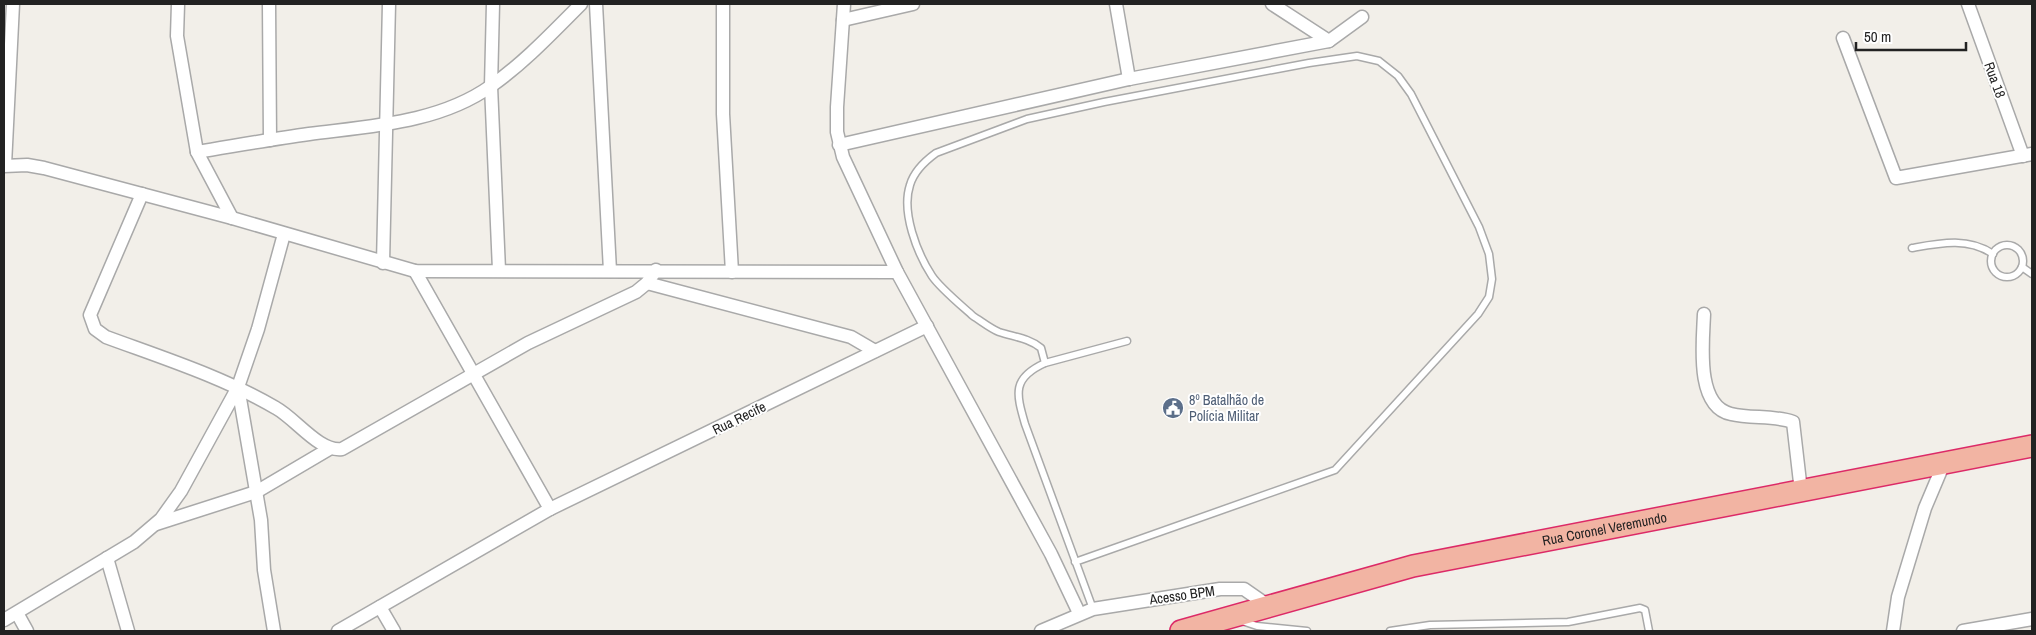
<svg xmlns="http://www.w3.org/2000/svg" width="2036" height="635" font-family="'Archivo Narrow',sans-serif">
	<rect width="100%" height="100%" fill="#f2efe9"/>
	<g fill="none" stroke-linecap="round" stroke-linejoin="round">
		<!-- service casing -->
		<g stroke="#a9a9a9" stroke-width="9">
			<g id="service">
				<circle cx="2007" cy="261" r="16"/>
				<path d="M1912 248C1940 243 1968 237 1993 254"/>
				<polyline points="2022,267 2032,274"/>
				<polyline points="1045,363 1127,341"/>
				<path d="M1075 562 1335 470 1478 314 1489 297 1492 279 1489 254 1479 227 1411 94 1398 76 1379 61 1357 56 1309 63 1104 102 1027 119 936 153C925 161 914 171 910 185 901 212 917 253 932 276 940 288 962 306 973 316 981 321 991 329 999 332 1014 337 1029 338 1041 348L1045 363C1012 378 1016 393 1025 424L1093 609"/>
				<polyline points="1242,621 1257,626 1307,631"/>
				<polyline points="1390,631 1430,625 1568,622 1640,608 1645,610 1649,631"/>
			</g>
		</g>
		<!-- minor casing -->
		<g stroke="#a9a9a9" stroke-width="15">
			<g id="minor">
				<polyline points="178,4 177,36 197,152 232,218"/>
				<polyline points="269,4 270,140"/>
				<polyline points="493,4 491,86 499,270"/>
				<polyline points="596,4 610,271"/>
				<polyline points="723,4 723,114 732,272"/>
				<polyline points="844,4 837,107 837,132 843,157 897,272 1051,554 1079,613"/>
				<polyline points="1116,4 1129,79"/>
				<polyline points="1272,4 1329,41"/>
				<polyline points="1968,4 2023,156"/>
				<polyline points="843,20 913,4"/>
				<polyline points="1843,38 1896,178 2032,154"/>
				<polyline points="839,145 1129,79 1329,41 1362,17"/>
				<path d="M197 152C234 146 272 139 309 134 371 126 439 123 491 86 524 63 553 32 581 4"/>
				<polyline points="5,165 13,4"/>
				<polyline points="4,166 27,165 44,168 232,218 415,271 897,272"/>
				<path d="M142 194 90 315 95 329 106 337C163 358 223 377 276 408 296 419 319 452 342 449L528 343 636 292 647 283 656 270"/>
				<polyline points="383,263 389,4"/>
				<polyline points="647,283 851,337 875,351"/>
				<path d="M1704 314C1703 342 1695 406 1731 414 1751 419 1774 415 1793 422L1801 491"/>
				<polyline points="238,387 261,520 264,570 274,631"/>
				<polyline points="550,509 927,326"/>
				<polyline points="156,524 256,492 329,449"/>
				<polyline points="107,558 128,631"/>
				<polyline points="380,607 394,631"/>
				<polyline points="17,613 27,631"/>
				<polyline points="4,620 134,542 161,519 181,491 238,387 258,329 284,234"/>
				<polyline points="338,631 550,509 415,271"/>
				<polyline points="1041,631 1093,609 1220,589 1244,589 1267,605"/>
				<polyline points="1893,631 1898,597 1925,508 1944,463"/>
				<polyline points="1963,631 2032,619"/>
			</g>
		</g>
		<!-- trunk casing -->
		<g stroke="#dc2a67" stroke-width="24">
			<g id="trunk">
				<path id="s1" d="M1181 631 1413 566 2032 446"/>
			</g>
		</g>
		<!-- service -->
		<use href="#service" stroke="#fff" stroke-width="6"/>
		<!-- minor -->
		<use href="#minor" stroke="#fff" stroke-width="12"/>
		<!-- trunk -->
		<use href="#trunk" stroke="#f2b4a3" stroke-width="21"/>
	</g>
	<!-- icons -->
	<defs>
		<g id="civic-disc" transform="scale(1.125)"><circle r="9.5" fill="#5c6f8a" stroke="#fff"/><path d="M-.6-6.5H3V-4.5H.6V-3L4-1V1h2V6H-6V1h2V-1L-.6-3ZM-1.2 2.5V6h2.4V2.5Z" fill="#fff"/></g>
	</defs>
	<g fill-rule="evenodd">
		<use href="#civic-disc" x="1173" y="408"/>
	</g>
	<g text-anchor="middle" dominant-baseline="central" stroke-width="4" stroke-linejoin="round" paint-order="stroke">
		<!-- street labels -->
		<g font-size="14" fill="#222" stroke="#fff">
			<text transform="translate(1995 80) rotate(70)">Rua 18</text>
			<text transform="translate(739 418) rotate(-26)">Rua Recife</text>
			<text stroke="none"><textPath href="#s1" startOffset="436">Rua Coronel Veremundo</textPath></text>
			<text transform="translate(1182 595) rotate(-8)">Acesso BPM</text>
		</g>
		<!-- service labels -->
		<g font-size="14" fill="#4e5e75" stroke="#fff" text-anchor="start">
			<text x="1189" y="400">8º Batalhão de<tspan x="1189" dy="16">Polícia Militar</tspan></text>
		</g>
	</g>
	<!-- border -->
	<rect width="2036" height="635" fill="none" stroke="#222222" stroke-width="10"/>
	<!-- scale -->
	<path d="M1856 42v8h110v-8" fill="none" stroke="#222222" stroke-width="2.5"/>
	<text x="1864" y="42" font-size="15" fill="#222222" stroke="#ffffff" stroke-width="4" paint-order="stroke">50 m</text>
</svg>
